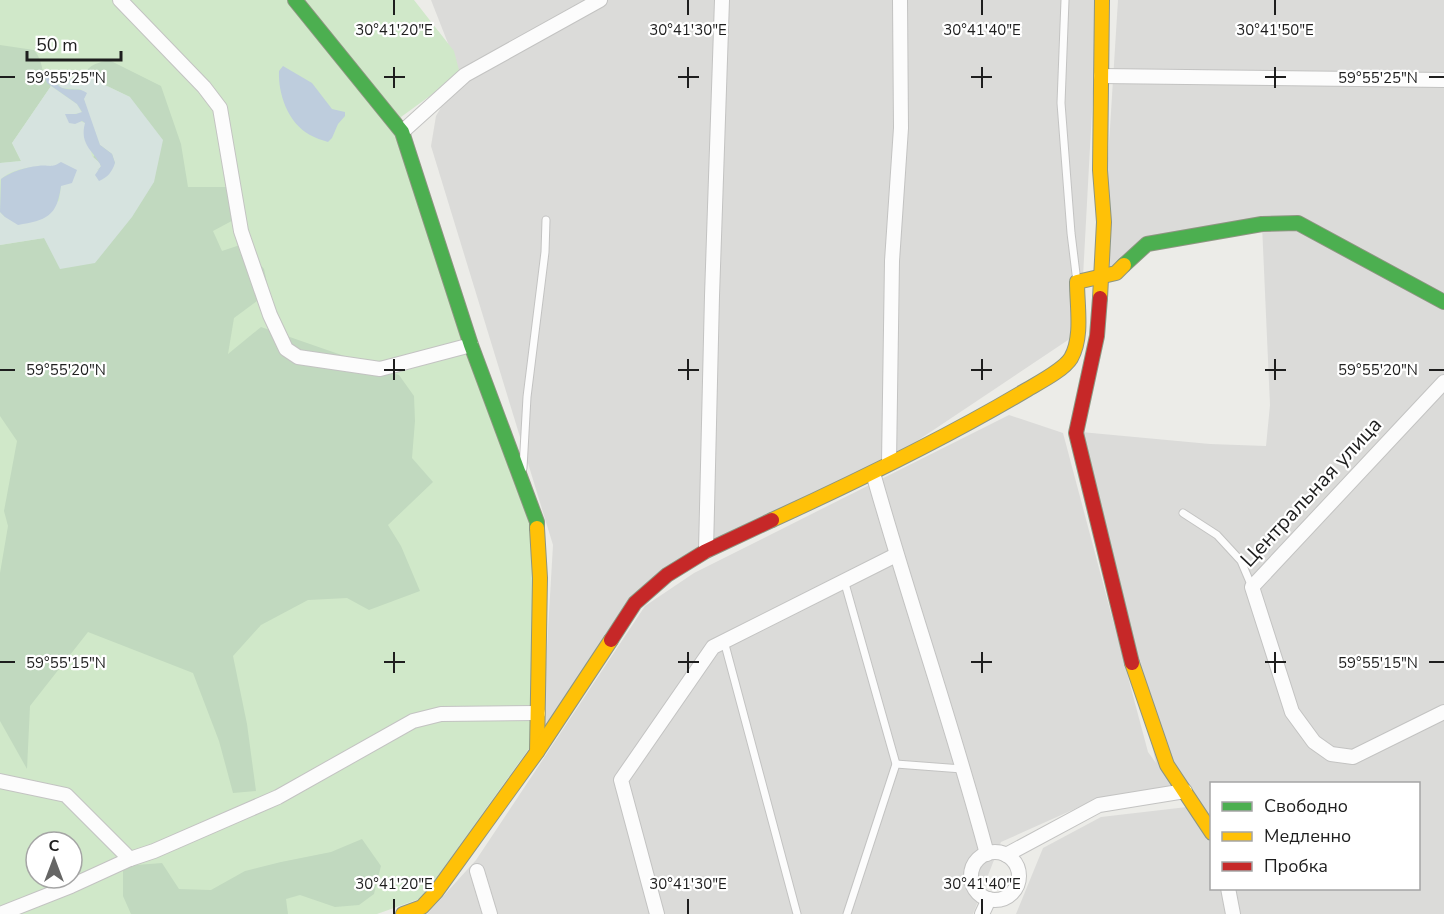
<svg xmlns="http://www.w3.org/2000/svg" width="1444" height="914" font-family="'Nunito Sans',sans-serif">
	<rect width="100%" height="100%" fill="#ecece8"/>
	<!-- residential -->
	<g fill="#dbdbd9" fill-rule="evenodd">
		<polygon points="431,0 1098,0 1080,332 911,445 634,595 542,733 553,545 431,146 436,116 460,74"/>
		<path d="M1118 0H1444V914H1016L1043 848 1101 817 1187 807 1173 786 1097 799 1001 842 973 914H427L476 860 645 606 694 573 1009 415 1063 433 1148 752 1156 763 1081 432 1210 444 1266 446 1270 405 1262 225 1151 248 1108 282 1107 176ZM1212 784H1418V888H1212Z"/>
	</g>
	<!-- grass -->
	<path fill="#d0e8c9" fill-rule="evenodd" d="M0 0H414L454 51 460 74 401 117 535 517 533 743 422 898 377 914H0ZM36 842H72V878H36Z"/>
	<!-- forest -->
	<g fill="#c1d9bf">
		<path d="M0 45 34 50C45 63 40 76 51 86L12 143 21 161 0 163Z"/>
		<path d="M109 60 161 86 181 144 188 187H240L241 216 213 231 222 251 243 244 264 269 269 292 234 318 228 354 261 327 399 375 414 396 415 421 412 458 433 482 388 525 401 546 420 591 369 610 347 598 308 600 261 625 233 656 247 724 256 791 233 793 219 741 193 673 88 632 30 706 27 769 0 721V573L8 526 4 511 17 441 0 416V245L44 238 130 97 84 75C89 64 98 63 109 60Z"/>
		<polygon points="362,839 381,866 374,894 359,905 335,907 300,895 286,899 288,914 131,914 123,896 123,866 162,863 179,889 211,890 245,871 281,862 331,852"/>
	</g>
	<!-- wetland -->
	<path fill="#d6e3df" d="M84 75 130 97 163 140 154 182 132 217 95 263 60 269 44 238 0 245V212L5 217 59 201 61 186 53 167C37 165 11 168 0 180V163L21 161 12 143 51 86 77 104 82 113 65 115 85 123 92 156 100 163 101 167 97 170 115 163 112 154 100 145 88 114 81 89 62 88 56 83Z"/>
	<!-- water -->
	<g fill="#becddd">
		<path d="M283 66 312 83 332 109 345 112V116L338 124 332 138 328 142C322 140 315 138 310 135 288 123 278 94 279 71Z"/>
		<path d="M46 69C53 74 54 84 62 88 71 91 79 87 87 93L84 99 100 145 112 154 115 163C112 172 108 177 99 181L95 175 101 166C94 151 79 145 85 123L82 121 75 124 69 123 65 114H76L82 112 77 104 47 83 43 73Z"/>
		<path d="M61 162 77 170 72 183 61 186C57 217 46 220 18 225L5 217 0 212 1 179C10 172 26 167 38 166 49 164 50 169 61 162Z"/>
	</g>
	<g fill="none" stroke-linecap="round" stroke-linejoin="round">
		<!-- lane casing -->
		<g stroke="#c3c3c2" stroke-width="9">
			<g id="lane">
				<polyline points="1065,0 1061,103 1071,233 1077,282"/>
				<polyline points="523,468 527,397 545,252 546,220"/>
				<polyline points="1183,513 1217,535 1241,561 1252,587"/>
				<polyline points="844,580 896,764 847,914"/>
				<polyline points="724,641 797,914"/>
				<polyline points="896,764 962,769"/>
			</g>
		</g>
		<!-- street casing -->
		<g stroke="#c3c3c2" stroke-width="16">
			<g id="street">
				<polyline points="120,0 204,87 220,108 241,231 270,315 286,349 298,357 380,369 471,345"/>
				<polyline points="1101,76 1444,80"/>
				<polyline points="402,132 465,75 600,0"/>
				<polyline points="1444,382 1252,587 1292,712 1314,742 1331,754 1353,757 1444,712"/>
				<polyline points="889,463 892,261 901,128 900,0"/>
				<path d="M873 473C909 601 953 726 987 854"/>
				<polyline points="706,551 712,296 722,0"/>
				<polyline points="0,781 66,795 130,859"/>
				<circle cx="995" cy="876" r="24"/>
				<polyline points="1006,855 1099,805 1185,791"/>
				<polyline points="477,871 490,914"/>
				<polyline points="1228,888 1233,914"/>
				<polyline points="0,914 71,886 130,859 154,851 278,797 413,721 441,714 538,713"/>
				<polyline points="657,914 621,780 713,647 896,555"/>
				<polyline points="982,914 989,899"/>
			</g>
		</g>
		<!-- fast casing -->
		<g stroke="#8d9581" stroke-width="16">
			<g id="fast">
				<polyline points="295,0 402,132 471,345 537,522 537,528"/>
				<polyline points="1124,265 1147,244 1262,224 1298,223 1444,302"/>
			</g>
		</g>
		<!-- slow casing -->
		<g stroke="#8d9581" stroke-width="16">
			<g id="slow">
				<polyline points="1100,298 1104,222 1100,170 1102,0"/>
				<path d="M772 520C857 481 942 440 1023 392 1036 384 1063 371 1071 358 1083 337 1077 306 1077 282L1116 273 1124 265"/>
				<polyline points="1132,663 1167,765 1212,833"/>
				<polyline points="537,752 540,578 537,528"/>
				<polyline points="403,914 422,907 436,892 537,752 611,640"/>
			</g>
		</g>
		<!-- jam casing -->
		<g stroke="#8d9581" stroke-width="16">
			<g id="jam">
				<polyline points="1100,298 1097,336 1076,433 1132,663"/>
				<polyline points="611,640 635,603 667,575 706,551 772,520"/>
			</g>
		</g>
		<!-- lane -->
		<use href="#lane" stroke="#fcfcfc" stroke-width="7"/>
		<!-- street -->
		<use href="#street" stroke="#fcfcfc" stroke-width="14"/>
		<!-- fast -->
		<use href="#fast" stroke="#4caf50" stroke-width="14"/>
		<!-- slow -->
		<use href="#slow" stroke="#ffc107" stroke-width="14"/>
		<!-- jam -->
		<use href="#jam" stroke="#c62828" stroke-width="14"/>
	</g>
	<!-- ticks -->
	<path fill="none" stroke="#1e1e1e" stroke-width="2" d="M394 0V15M688 0V15M982 0V15M1275 0V15M394 67V88M688 67V88M982 67V88M1275 67V88M0 77H15M384 77H405M678 77H699M971 77H992M1265 77H1286M1429 77H1444M394 359V380M688 359V380M982 359V380M1275 359V380M0 370H15M384 370H405M678 370H699M971 370H992M1265 370H1286M1429 370H1444M394 652V673M688 652V673M982 652V673M1275 652V673M0 662H15M384 662H405M678 662H699M971 662H992M1265 662H1286M1429 662H1444M394 899V914M688 899V914M982 899V914"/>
	<g text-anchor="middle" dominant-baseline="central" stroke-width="4.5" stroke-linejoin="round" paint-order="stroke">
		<!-- street labels -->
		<g font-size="21" fill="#1e1e1e" stroke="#fff">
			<text transform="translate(1311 492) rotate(-47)">Центральная улица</text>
		</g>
	</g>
	<g font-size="15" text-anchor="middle" fill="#1e1e1e" stroke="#fff" stroke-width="4.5" stroke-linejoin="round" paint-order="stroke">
		<text x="394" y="35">30°41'20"E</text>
		<text x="688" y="35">30°41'30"E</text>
		<text x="982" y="35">30°41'40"E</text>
		<text x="1275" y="35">30°41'50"E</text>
		<text x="66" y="83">59°55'25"N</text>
		<text x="1378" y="83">59°55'25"N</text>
		<text x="66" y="375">59°55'20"N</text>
		<text x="1378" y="375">59°55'20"N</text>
		<text x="66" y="668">59°55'15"N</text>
		<text x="1378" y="668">59°55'15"N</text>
		<text x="394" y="889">30°41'20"E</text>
		<text x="688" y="889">30°41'30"E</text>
		<text x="982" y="889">30°41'40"E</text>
	</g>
	<!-- legend -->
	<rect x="1210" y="782" width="210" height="108" fill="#ffffff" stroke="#a5a5a5" stroke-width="1.5"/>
	<rect x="1222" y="802" width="30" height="9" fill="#4caf50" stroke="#a5a5a5" stroke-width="1.5"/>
	<text x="1264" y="812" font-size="18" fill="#1e1e1e">Свободно</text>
	<rect x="1222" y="832" width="30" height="9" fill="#ffc107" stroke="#a5a5a5" stroke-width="1.5"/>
	<text x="1264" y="842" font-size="18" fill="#1e1e1e">Медленно</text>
	<rect x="1222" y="862" width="30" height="9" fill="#c62828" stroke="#a5a5a5" stroke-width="1.5"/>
	<text x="1264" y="872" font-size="18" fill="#1e1e1e">Пробка</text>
	<!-- north arrow -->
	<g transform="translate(54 860)"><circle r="28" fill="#ffffff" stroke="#a5a5a5" stroke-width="1.5"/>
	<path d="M0-4.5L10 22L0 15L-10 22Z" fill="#666665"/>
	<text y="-9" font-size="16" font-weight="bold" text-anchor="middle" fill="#1e1e1e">С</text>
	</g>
	<!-- scale -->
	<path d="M27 51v9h94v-9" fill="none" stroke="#1e1e1e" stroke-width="3"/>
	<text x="36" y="51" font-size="18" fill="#1e1e1e" stroke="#ffffff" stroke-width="4.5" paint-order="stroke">50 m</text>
</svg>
